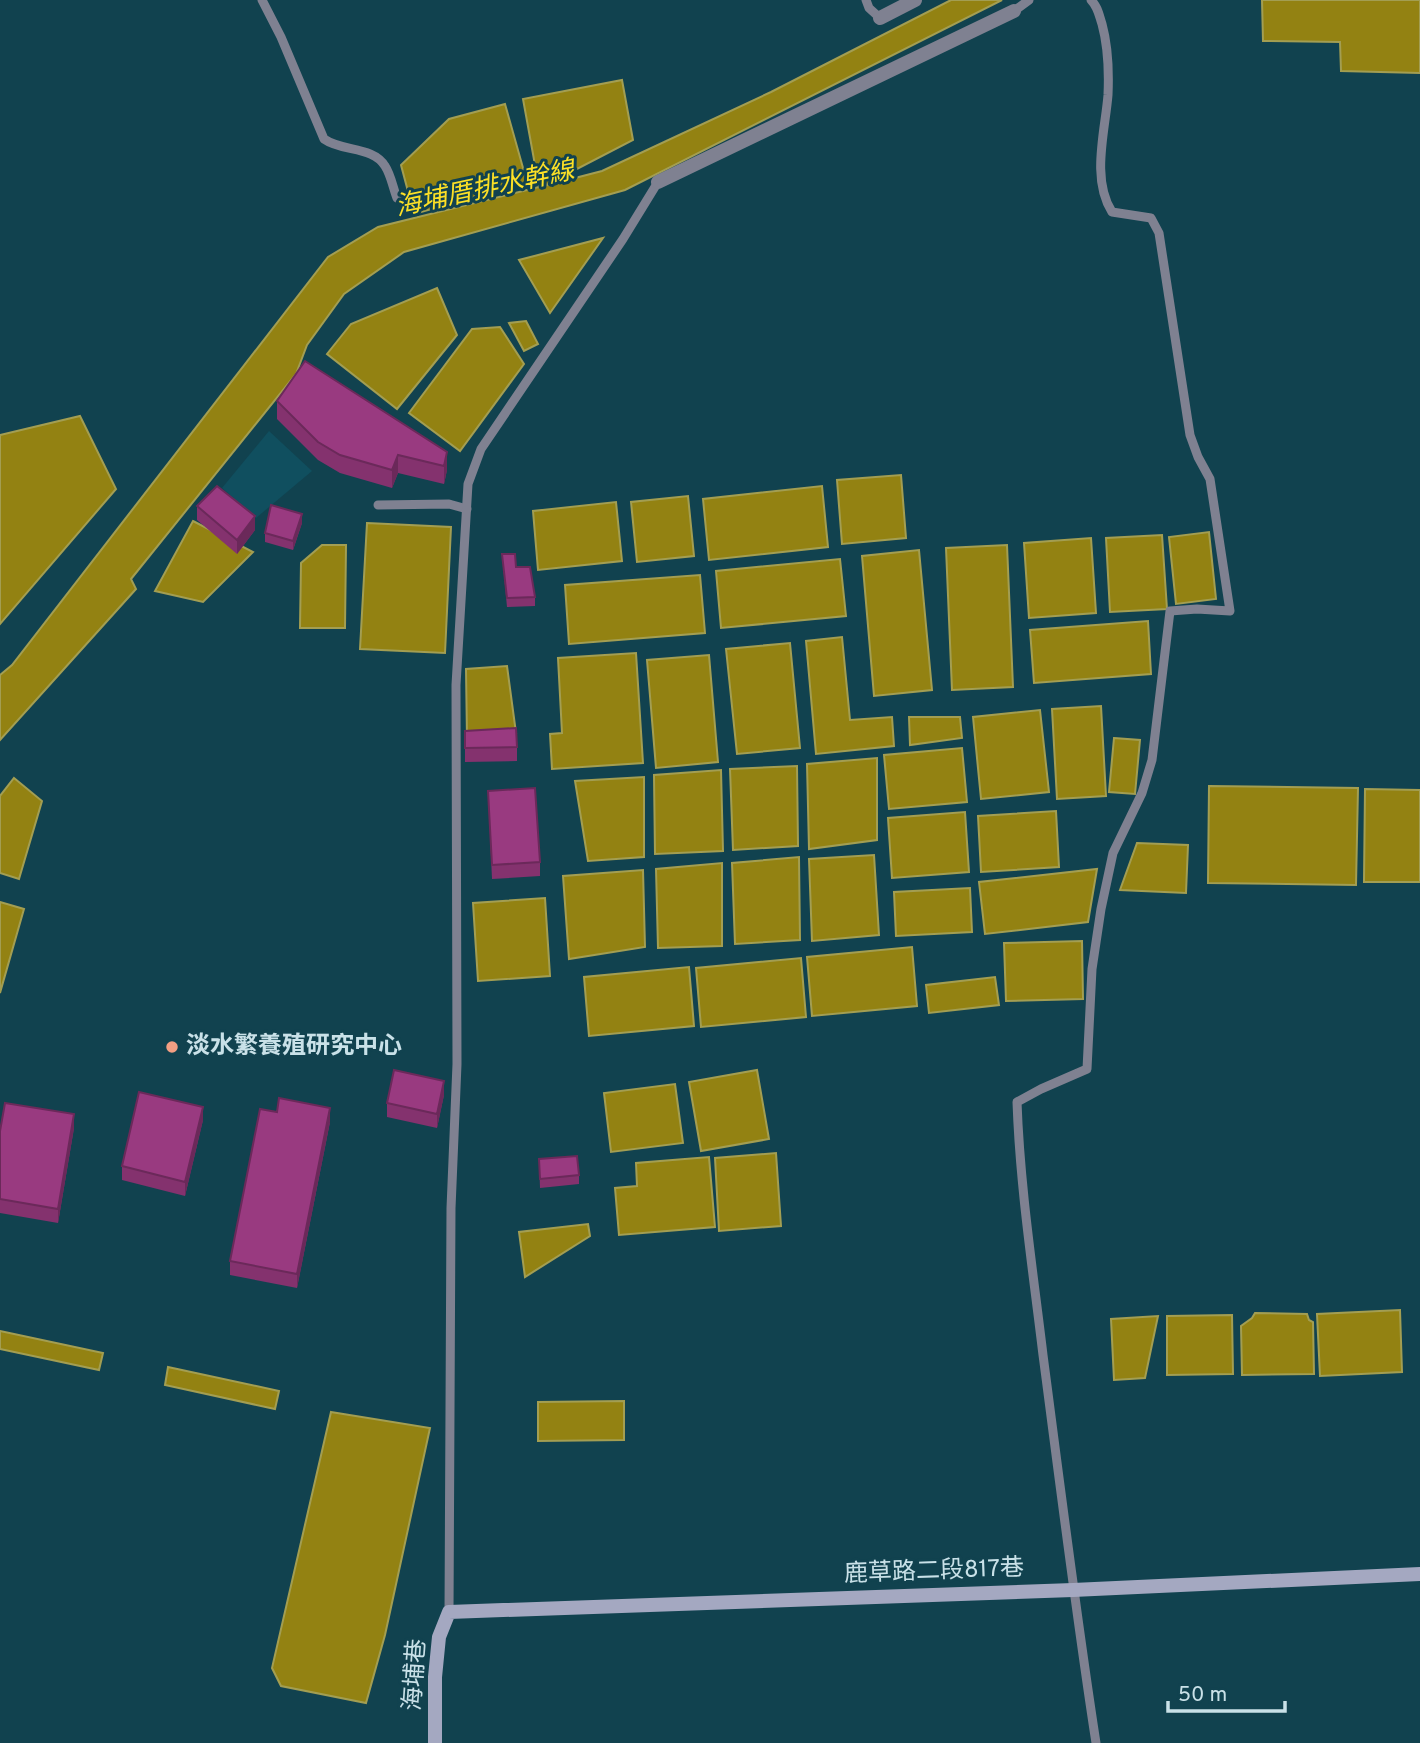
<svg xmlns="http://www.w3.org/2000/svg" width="1420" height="1743" font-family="Overpass,'Noto Sans TC',sans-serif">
	<rect width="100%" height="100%" fill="#11424f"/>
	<!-- built -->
	<polygon fill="#104f5f" points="269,431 312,471 256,518 222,488"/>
	<!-- water -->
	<g fill="#938212" stroke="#a39e52" stroke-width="2">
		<polygon points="951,0 1002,0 625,190 404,252 344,294 307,345 296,374 131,579 136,589 0,740 0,675 12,665 328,257 378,227 539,187 523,99 622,80 633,140 544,186 602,171 771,92"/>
		<polygon points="1262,0 1420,0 1420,73 1341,71 1340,42 1263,41"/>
		<polygon points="505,104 527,182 414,214 401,165 449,119"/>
		<polygon points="603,238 550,313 519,260"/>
		<polygon points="437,288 457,335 397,409 327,354 351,324"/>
		<polygon points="526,321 538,344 524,351 509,323"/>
		<polygon points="500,327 524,364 460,451 409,413 472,329"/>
		<polygon points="80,416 116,489 0,624 0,435"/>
		<polygon points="901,475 906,538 842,544 837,480"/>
		<polygon points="822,486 828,547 709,560 703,499"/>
		<polygon points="688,496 694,556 637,562 631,502"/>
		<polygon points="616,502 622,561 538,570 533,511"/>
		<polygon points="193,521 253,552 203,602 155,591"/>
		<polygon points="367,523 451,527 445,653 360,649"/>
		<polygon points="1209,532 1216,599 1176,604 1169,537"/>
		<polygon points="1162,535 1167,609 1110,612 1106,538"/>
		<polygon points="1091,538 1096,613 1029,618 1024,543"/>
		<polygon points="322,545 346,545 345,628 300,628 301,563"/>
		<polygon points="1007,545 1013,687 952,690 946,548"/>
		<polygon points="919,550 932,690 874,696 862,556"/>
		<polygon points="840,559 846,616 721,628 716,571"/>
		<polygon points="700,575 705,633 569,644 565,585"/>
		<polygon points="1148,621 1151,674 1034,683 1030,630"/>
		<polygon points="842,637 850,720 892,717 894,746 816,754 806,641"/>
		<polygon points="790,643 800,748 737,754 726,649"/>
		<polygon points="636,653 643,763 552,769 550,734 562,733 558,658"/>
		<polygon points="709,655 718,762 656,768 647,660"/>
		<polygon points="507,666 516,733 467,739 466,669"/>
		<polygon points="1101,706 1106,796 1057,799 1052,709"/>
		<polygon points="1040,710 1049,792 981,799 973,717"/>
		<polygon points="909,717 960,717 962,738 910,745"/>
		<polygon points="1114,738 1140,740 1135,794 1109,792"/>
		<polygon points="962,748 967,802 889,809 884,755"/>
		<polygon points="877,758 877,840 809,849 807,764"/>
		<polygon points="797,766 798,846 733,850 730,769"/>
		<polygon points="721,770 723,851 655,854 654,775"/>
		<polygon points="644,777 644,857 588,861 575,781"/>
		<polygon points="14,778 42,801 19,879 0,873 0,796"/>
		<polygon points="1209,786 1358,788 1356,885 1208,883"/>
		<polygon points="1365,789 1420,790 1420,882 1364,882"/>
		<polygon points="1056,811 1059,867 981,872 978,816"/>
		<polygon points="965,812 969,872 892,878 888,818"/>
		<polygon points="1137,843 1188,845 1186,893 1120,890"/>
		<polygon points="874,855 879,935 812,941 809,859"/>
		<polygon points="799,857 800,940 735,944 732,863"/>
		<polygon points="722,863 722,946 658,948 656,869"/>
		<polygon points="1097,869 1088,922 985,934 979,882"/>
		<polygon points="643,870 645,947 569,959 563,876"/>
		<polygon points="970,888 972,932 896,936 894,892"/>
		<polygon points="545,898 550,976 478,981 473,903"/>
		<polygon points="0,902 24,909 0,993"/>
		<polygon points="1082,941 1083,999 1006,1001 1004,943"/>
		<polygon points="912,947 917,1006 812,1016 807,957"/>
		<polygon points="801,958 806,1017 701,1027 696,968"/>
		<polygon points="689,967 694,1026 589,1036 584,977"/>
		<polygon points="995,977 999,1005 929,1013 926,985"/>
		<polygon points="757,1070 769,1139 701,1151 689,1082"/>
		<polygon points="675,1084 683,1143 611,1152 604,1093"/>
		<polygon points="776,1153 781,1226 719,1231 715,1158"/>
		<polygon points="709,1157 715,1227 619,1235 615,1188 637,1186 636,1163"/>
		<polygon points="588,1224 590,1236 525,1277 519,1232"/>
		<polygon points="1400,1310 1402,1372 1320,1376 1317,1314"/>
		<polygon points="1255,1313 1307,1314 1309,1320 1313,1322 1314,1374 1242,1375 1241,1326 1252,1318"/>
		<polygon points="1232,1315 1233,1374 1167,1375 1167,1316"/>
		<polygon points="1158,1316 1145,1378 1114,1380 1111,1319"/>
		<polygon points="0,1331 103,1353 99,1370 0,1349"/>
		<polygon points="168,1367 279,1391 275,1409 165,1385"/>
		<polygon points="624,1401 624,1440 538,1441 538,1402"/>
		<polygon points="331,1412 430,1428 385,1635 366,1703 281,1686 272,1668"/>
	</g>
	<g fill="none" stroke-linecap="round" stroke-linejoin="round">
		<!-- lane -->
		<g stroke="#7f8191" stroke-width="9">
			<path d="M262 0 281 37 324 139C342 152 373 146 385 166 391 175 393 188 397 198"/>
			<polyline points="866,0 869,8 880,18"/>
			<path d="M1091 0C1098 7 1099 15 1102 24 1108 46 1109 72 1108 95 1105 132 1091 179 1112 212L1151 218 1159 233 1190 435 1198 457 1210 479 1230 611 1197 609 1170 611 1152 760 1142 793 1113 853 1101 909 1092 969 1087 1069 1041 1089 1017 1102C1020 1187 1033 1271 1043 1355 1060 1484 1076 1614 1096 1743"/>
			<polyline points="1014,11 1029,0"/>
			<polyline points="378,505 449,504 467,509"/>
			<polyline points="449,1612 451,1208 457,1064 456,685 468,484 481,449 623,239 658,182"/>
		</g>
		<!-- street -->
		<g stroke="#7f8191" stroke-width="14">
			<polyline points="880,18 915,0"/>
			<polyline points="658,182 1014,11"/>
		</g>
		<!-- secondary -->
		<polyline stroke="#a4a8c1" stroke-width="14" points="435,1743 435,1677 439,1637 449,1612 1073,1590 1420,1574"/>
	</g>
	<!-- wall -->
	<g fill="#84326e">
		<polygon points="277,401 447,452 447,470 444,484 398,473 392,488 340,473 318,460 277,419"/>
		<polygon points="197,506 255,530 237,554 197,520"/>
		<polygon points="302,523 293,550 265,542 265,533"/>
		<polygon points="502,554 516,567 535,597 535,606 507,607"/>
		<polygon points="465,731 517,747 517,761 465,762"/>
		<polygon points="488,791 540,862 540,876 492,879"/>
		<polygon points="444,1095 437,1128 387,1117 387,1103"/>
		<polygon points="203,1120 185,1196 122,1180 122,1166"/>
		<polygon points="330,1122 297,1288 230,1275 230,1261"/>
		<polygon points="74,1128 58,1223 0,1213 0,1131"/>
		<polygon points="539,1159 579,1175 579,1184 540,1188"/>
	</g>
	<!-- shaded-wall -->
	<g fill="#6b295a">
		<polygon points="447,452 447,470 444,484 444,466"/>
		<polygon points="398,455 398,473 392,488 392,470"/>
		<polygon points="302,514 302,523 293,550 293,541"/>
		<polygon points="255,516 255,530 237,554 237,540"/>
		<polygon points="444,1081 444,1095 437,1128 437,1114"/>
		<polygon points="203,1107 203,1120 185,1196 185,1182"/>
		<polygon points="330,1108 330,1122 297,1288 297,1274"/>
		<polygon points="74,1114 74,1128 58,1223 58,1209"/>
	</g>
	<!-- building -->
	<g fill="#993a80" stroke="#6b295a" stroke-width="2">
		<polygon points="305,361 447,452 444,466 398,455 392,470 340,455 318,442 277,401"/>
		<polygon points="217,486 255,516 237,540 197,506"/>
		<polygon points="271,505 302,514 293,541 265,533"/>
		<polygon points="502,554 515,554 516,567 530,567 535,597 507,598"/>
		<polygon points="516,728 517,747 465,748 465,731"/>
		<polygon points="535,788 540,862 492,865 488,791"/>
		<polygon points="394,1070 444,1081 437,1114 387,1103"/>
		<polygon points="139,1092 203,1107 185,1182 122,1166"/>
		<polygon points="279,1098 330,1108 297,1274 230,1261 260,1109 277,1112"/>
		<polygon points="5,1103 74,1114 58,1209 0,1199 0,1131"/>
		<polygon points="577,1156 579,1175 540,1179 539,1159"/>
	</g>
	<!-- markers -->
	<circle fill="#f39f83" stroke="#11424f" stroke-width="2.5" cx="172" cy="1047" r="7"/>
	<g text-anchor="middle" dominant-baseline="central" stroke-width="6" stroke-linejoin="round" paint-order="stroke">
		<!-- poi labels -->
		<g font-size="24" font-weight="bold" fill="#c9e1e8" stroke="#11424f" text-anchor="start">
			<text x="186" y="1047">淡水繁養殖研究中心</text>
		</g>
		<!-- street labels -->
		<g font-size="24" fill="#c9e1e8" stroke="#11424f">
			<text transform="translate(934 1572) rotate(-2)">鹿草路二段817巷</text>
			<text transform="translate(416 1675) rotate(-86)">海埔巷</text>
		</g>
		<!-- water labels -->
		<g font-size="26" font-style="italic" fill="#fce026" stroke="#11424f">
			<text transform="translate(485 190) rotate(-12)">海埔厝排水幹線</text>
		</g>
	</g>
	<!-- scale -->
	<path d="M1168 1701v10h117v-10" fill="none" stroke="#c9e1e8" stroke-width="3.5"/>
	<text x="1178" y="1701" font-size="21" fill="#c9e1e8" stroke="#11424f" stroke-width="5" paint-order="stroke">50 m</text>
</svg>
